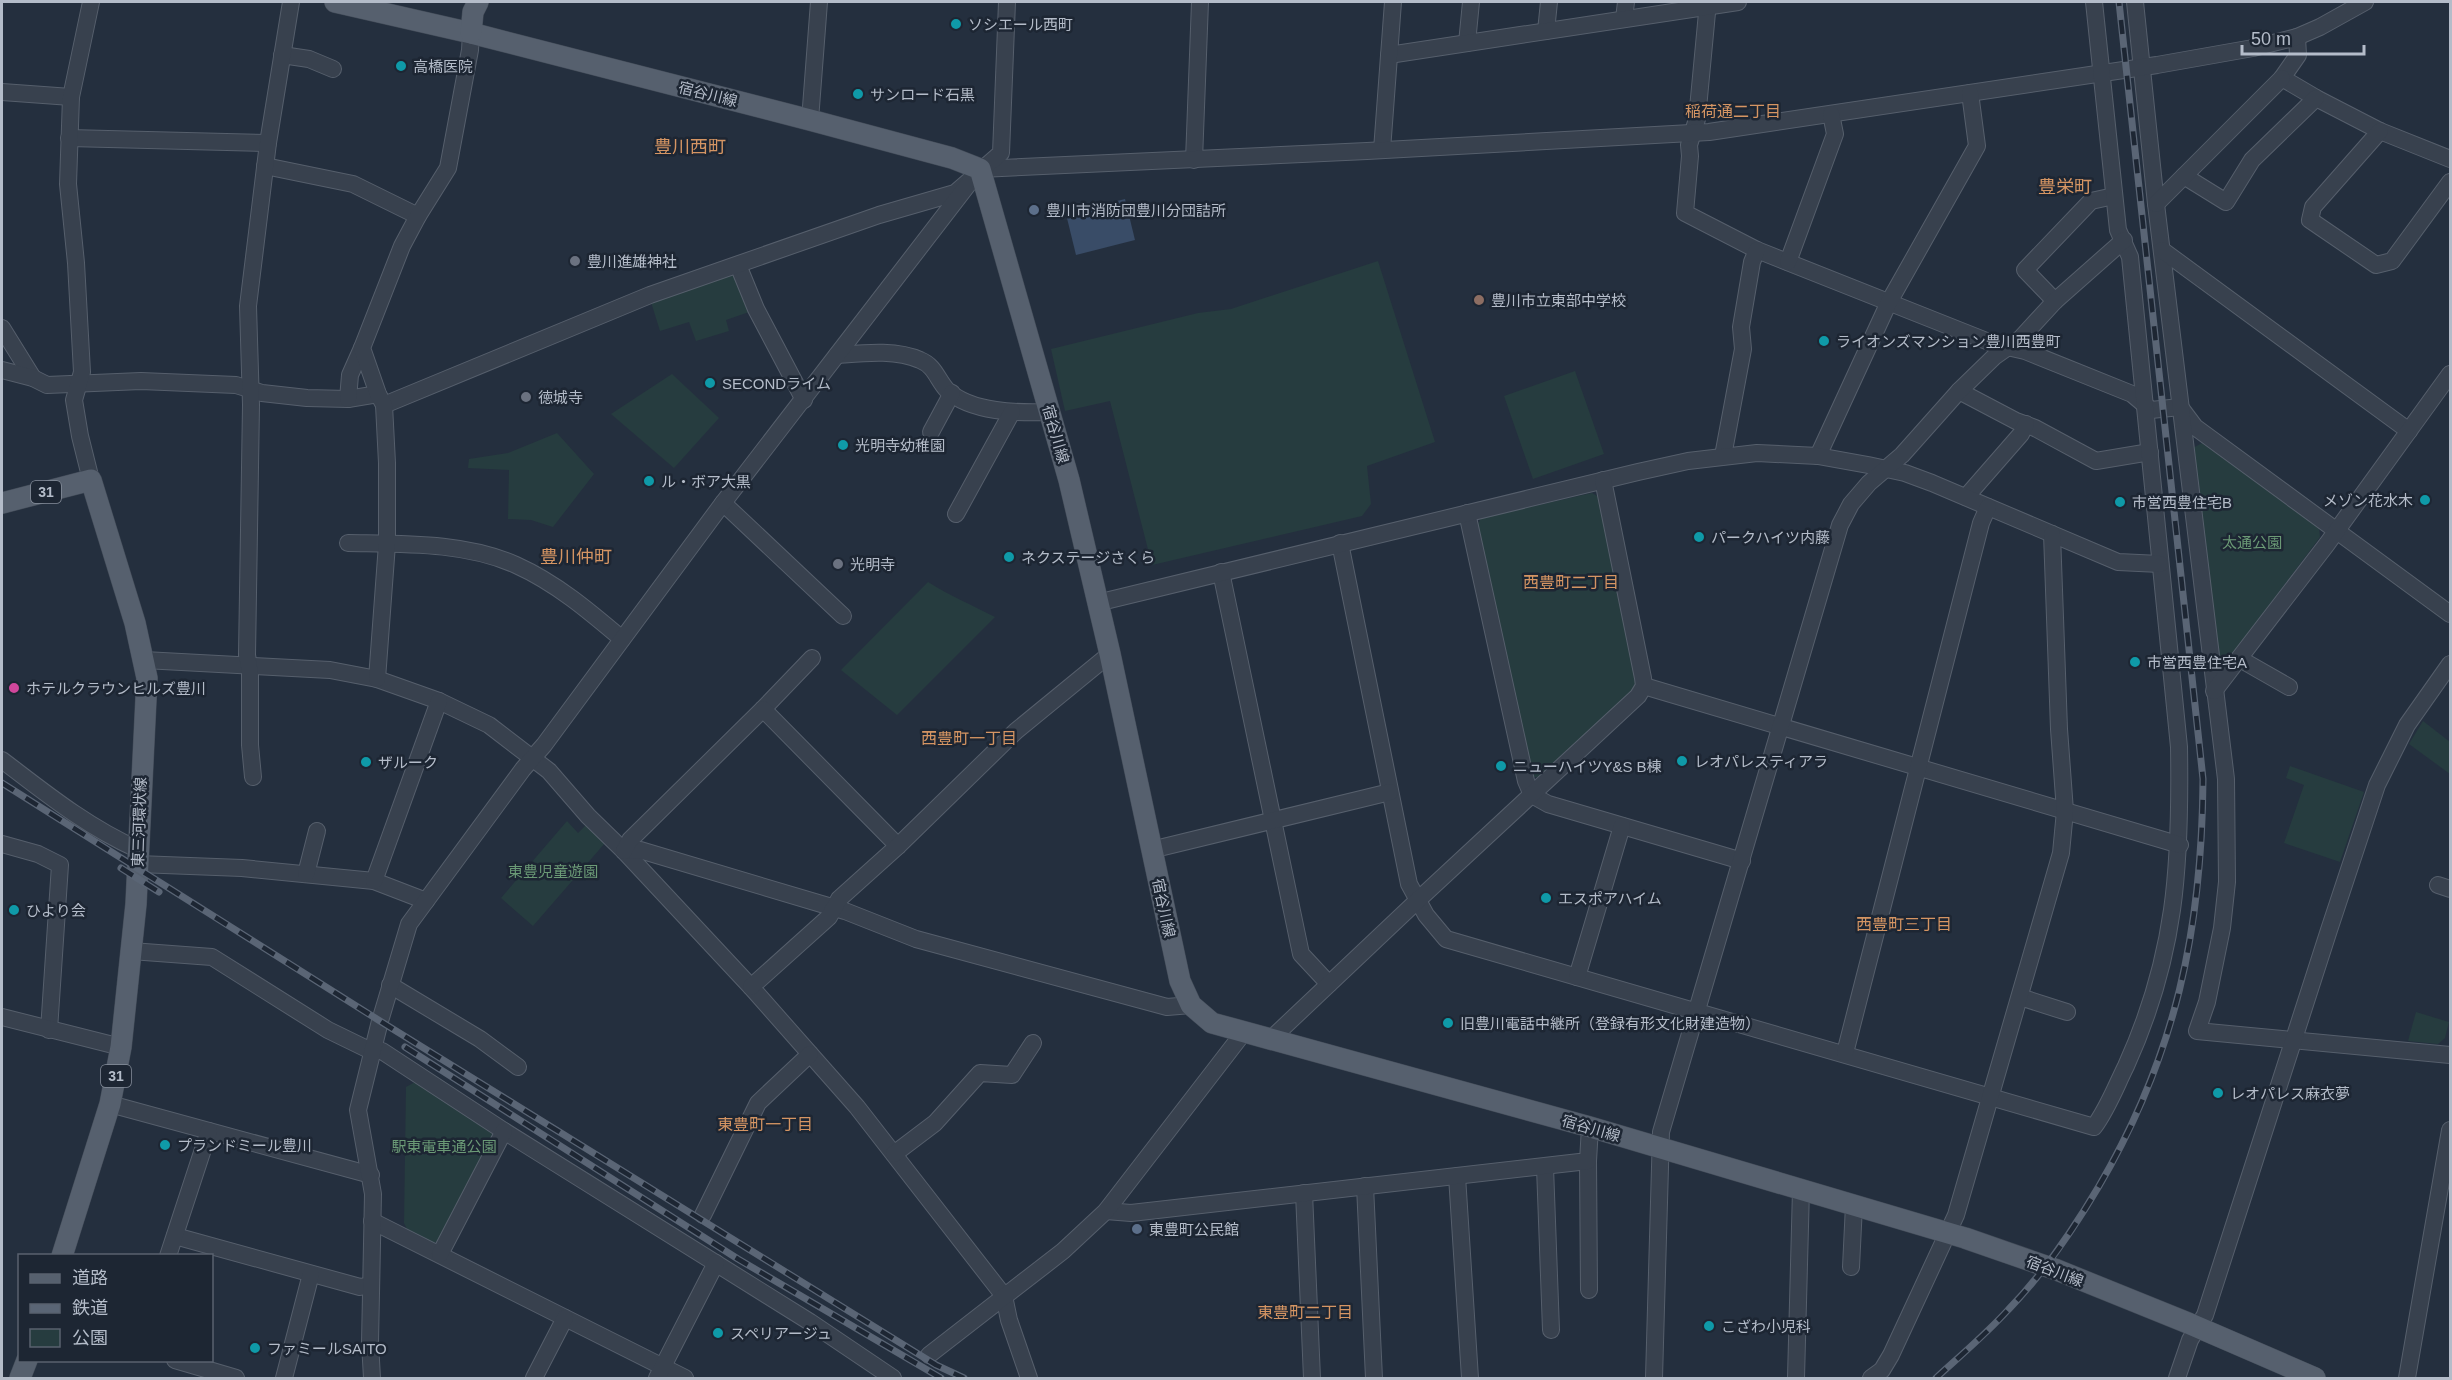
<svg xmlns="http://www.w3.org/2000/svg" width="2452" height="1380" font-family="Helvetica,'Noto Sans JP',sans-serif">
	<rect width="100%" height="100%" fill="#242f3e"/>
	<!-- green -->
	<g fill="#263c3f">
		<polygon points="1378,261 1435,442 1367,466 1371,504 1362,516 1152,565 1110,401 1065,411 1051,349 1198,313 1231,309"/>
		<polygon points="734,274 752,311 726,320 729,331 696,341 689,322 660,331 651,302"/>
		<polygon points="1575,371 1604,454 1533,479 1504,396"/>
		<polygon points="672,374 719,418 674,468 611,414"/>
		<polygon points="557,433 594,474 553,527 531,520 508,519 509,470 468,468 469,459 508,453"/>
		<polygon points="2202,443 2319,528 2320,537 2227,662 2215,662 2189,450"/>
		<polygon points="1592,493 1599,497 1638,680 1633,692 1541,777 1531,777 1477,526 1481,518"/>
		<path d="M928 582C950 596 972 605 995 617L897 715 841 670Z"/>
		<polygon points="2423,721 2450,742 2450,774 2409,744"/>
		<polygon points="2290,766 2364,792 2340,862 2284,843 2304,785 2286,778"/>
		<polygon points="567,821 578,833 587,824 605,843 533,926 501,898"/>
		<polygon points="2416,1012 2449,1022 2445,1038 2438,1044 2408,1041"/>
		<polygon points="415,1082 490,1129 493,1137 441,1241 431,1243 408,1231 404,1223 406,1087"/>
	</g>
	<!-- water -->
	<polygon fill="#394c67" points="1125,199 1135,240 1076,255 1066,214"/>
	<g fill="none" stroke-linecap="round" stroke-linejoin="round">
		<!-- minor casing -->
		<g stroke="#565f6c" stroke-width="18">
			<g id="minor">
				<polyline points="1708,2 1697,119 1689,145 1690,156 1685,213 1757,250 1994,344 2025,351 2132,394 2151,410 2180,407 2195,427 2450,614"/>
				<polyline points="2135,2 2156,204 2226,779 2227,882 2222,928 2207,1002 2197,1031 2450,1055"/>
				<polyline points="1624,19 1626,2"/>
				<polyline points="1546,31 1549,2"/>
				<polyline points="2297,37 2298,55 2282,78 2316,98 2380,131 2450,159"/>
				<polyline points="1467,43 1471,2"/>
				<polyline points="282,55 309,59 333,69"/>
				<polyline points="1389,55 1738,2"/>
				<polyline points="2,92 71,97"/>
				<polyline points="810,120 819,2"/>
				<polyline points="2380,131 2313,207 2310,220 2376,265 2392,261 2450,182"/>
				<polyline points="69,138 268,143"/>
				<polyline points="1382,150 1393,2"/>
				<polyline points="1194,160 1200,2"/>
				<polyline points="265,166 353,184 418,216"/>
				<polyline points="980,169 1367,151 1709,132 2157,65 2253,48 2297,37 2320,27 2365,2"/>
				<polyline points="2184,176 2226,202 2252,160 2316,98"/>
				<polyline points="2156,204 2282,78"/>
				<polyline points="2162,250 2409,431"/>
				<polyline points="1788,262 1835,134 1831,114"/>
				<polyline points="738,265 756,309 804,400"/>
				<polyline points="2055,301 2025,270 2091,201 2114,196"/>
				<polyline points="2,328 33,378"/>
				<path d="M837 355C863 353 896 349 920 360 935 366 937 379 947 390 971 413 1019 413 1049 412"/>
				<polyline points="2,370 33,378 47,385 141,381 236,385 262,393 307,398 348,399 378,394"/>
				<polyline points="1959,391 2016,421 2035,428 2096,461 2150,452"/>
				<polyline points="348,399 350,375 362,348"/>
				<polyline points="384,405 650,295 879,215 955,193 1001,153 1007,2"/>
				<polyline points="931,432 952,393"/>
				<polyline points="1723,456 1743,349 1741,327 1752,262 1757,250"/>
				<polyline points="1818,456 1889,302 1977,146 1970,93"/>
				<polyline points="91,480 80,436 74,400 82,372 76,263 68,184 71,97 91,2"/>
				<polyline points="1966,497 2021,434 2026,424"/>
				<polyline points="723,503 843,616"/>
				<polyline points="1467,513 1526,781 1532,795 1548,804 1742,861"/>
				<polyline points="956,514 1012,412"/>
				<path d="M348 543C403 544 465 542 516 565 556 583 589 611 622 639"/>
				<path d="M1340 543 1409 884 1426 915 1446 939 2094 1127C2108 1108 2116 1086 2126 1066 2176 956 2181 866 2179 747L2130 257 2118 230 2094 2"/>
				<polyline points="1221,572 1301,954 1329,984"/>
				<polyline points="1097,603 1638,472 1688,461 1757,453 1818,456 1868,465 1905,473 1932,483 2118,562 2160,564"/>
				<polyline points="2240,659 2289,687"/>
				<polyline points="144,660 330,670 377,679 439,701 489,725 549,771 588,816 624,851 751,987 857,1107 1004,1296 1009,1320 1029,1378"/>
				<polyline points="377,679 387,544 387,463 384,405 378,394 362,348 402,246 418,216 448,168 470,50 471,33"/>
				<polyline points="1644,686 2180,845"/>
				<polyline points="2214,691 2327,544 2450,374"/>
				<polyline points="763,709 812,658"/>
				<path d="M2 760C44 792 87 827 137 849"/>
				<polyline points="253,777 250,745 250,673 247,655 251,405 248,306 268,143 291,2"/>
				<polyline points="2,844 38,854 60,865 49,1030"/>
				<polyline points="1151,850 1390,792"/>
				<polyline points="624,851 640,850 845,911 916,939 1167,1007 1191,1005"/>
				<polyline points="624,851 630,840 763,709 898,846"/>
				<polyline points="138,864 242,868 374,881 426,901"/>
				<polyline points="306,874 317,831"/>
				<polyline points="374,881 439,701"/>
				<polyline points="2438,885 2450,889"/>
				<polyline points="131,951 212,957 328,1030 365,1048 382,1051 504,1131 810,1322 893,1378"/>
				<polyline points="1577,977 1622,826"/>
				<polyline points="390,985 480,1039 518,1067"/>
				<polyline points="751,987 829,917 839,899 898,846 1016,731 1110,654"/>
				<polyline points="2020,997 2067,1012"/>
				<polyline points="2,1017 121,1047"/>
				<polyline points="1272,1038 1418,900 1638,696 1644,686 1643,678 1603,480"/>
				<polyline points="1845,1053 1981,523 1988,507"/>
				<polyline points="110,1104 371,1175"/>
				<polyline points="894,1154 935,1123 980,1073 1012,1075 1033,1043"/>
				<polyline points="1588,1161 1589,1290"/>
				<polyline points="1545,1167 1551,1330"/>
				<polyline points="1457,1176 1470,1378"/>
				<polyline points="1365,1186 1374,1378"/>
				<polyline points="1304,1193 1312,1378"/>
				<polyline points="1106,1211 1131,1213 1588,1161 1590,1127"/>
				<polyline points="703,1215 758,1103 810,1054"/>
				<polyline points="372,1221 685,1378"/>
				<polyline points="175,1236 360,1287 371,1285"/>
				<polyline points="440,1254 504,1131"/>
				<polyline points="168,1256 209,1131"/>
				<polyline points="1851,1267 1854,1205"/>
				<polyline points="929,1355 1063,1251 1106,1211 1244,1032"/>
				<polyline points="175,1360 236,1378"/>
				<polyline points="284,1378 311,1274"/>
				<polyline points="372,1378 370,1343 373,1194 358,1110 380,1021 409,924 523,769 544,745 723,503 980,169"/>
				<polyline points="534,1378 565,1318"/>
				<polyline points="657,1378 716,1263"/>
				<polyline points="1654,1378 1661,1132 1840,525 1851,504 1869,483 1902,455 1959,391 1994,357 2021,338 2055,301 2124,240"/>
				<polyline points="1796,1378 1801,1189"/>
				<polyline points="1871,1378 1882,1370 1891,1355 1956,1215 2061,853 2065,811 2059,729 2052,534"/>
				<polyline points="2177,1378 2190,1340 2205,1315 2329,930 2377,785 2407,725 2450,664"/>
				<polyline points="2407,1378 2450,1130"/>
			</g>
		</g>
		<!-- major casing -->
		<g stroke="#414a57" stroke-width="22">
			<g id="major">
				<polyline points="335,2 471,33 810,120 952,158 980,169 1069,480 1110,654 1180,981 1191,1005 1212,1023 1590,1127 1965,1238 2057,1270 2188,1323 2315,1378"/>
				<polyline points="471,33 473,12 478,2"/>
				<polyline points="2,503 91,480 135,623 147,678 136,904 121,1047 110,1104 62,1256"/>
				<polyline points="20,1378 27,1360"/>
			</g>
		</g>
		<!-- minor -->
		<use href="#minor" stroke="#38414e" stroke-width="16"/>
		<!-- major -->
		<use href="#major" stroke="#56606e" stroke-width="21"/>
		<!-- rail casing -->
		<g stroke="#5a6575" stroke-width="7">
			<g id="rail">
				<polyline points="2,783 380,1021 936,1365 964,1378"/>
				<polyline points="121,868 159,892"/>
				<polyline points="405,1047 738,1259 941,1378"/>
				<path d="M1936 1378C1960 1356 1986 1334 2008 1310 2044 1273 2073 1230 2099 1186 2176 1054 2202 930 2203 779L2119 2"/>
			</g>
		</g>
		<!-- rail -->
		<use href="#rail" stroke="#1d2633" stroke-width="4.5" stroke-dasharray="14" stroke-linecap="butt"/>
	</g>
	<!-- markers -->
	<g fill="#0f9aa8" stroke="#1d2633" stroke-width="2">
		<circle cx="956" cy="24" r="6"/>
		<circle cx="401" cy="66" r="6"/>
		<circle cx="858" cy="94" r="6"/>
		<circle cx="1824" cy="341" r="6"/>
		<circle cx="710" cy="383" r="6"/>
		<circle cx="843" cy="445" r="6"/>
		<circle cx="649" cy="481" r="6"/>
		<circle cx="2425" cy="500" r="6"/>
		<circle cx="2120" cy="502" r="6"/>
		<circle cx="1699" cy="537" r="6"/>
		<circle cx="1009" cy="557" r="6"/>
		<circle cx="2135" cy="662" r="6"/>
		<circle cx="1682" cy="761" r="6"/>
		<circle cx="366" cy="762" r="6"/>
		<circle cx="1501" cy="766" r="6"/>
		<circle cx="1546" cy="898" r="6"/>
		<circle cx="14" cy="910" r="6"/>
		<circle cx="1448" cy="1023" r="6"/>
		<circle cx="2218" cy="1093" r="6"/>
		<circle cx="165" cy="1145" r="6"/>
		<circle cx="1709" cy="1326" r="6"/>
		<circle cx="718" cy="1333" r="6"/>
		<circle cx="255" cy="1348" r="6"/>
	</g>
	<g fill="#5c6f8a" stroke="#1d2633" stroke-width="2">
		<circle cx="1034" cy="210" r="6"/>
		<circle cx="1137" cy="1229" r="6"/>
	</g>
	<g fill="#6b7280" stroke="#1d2633" stroke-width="2">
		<circle cx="575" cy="261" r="6"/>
		<circle cx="526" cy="397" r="6"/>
		<circle cx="838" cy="564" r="6"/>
	</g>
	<circle fill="#8d6e63" stroke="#1d2633" stroke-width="2" cx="1479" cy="300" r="6"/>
	<circle fill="#d1479c" stroke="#1d2633" stroke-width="2" cx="14" cy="688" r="6"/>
	<g text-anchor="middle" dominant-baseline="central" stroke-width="5" stroke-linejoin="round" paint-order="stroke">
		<!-- shield labels -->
		<g fill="#1d2633" stroke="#878f9c" stroke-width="1.5">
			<rect x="31" y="481" width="30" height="22" rx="4.5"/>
			<rect x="101" y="1065" width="30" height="22" rx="4.5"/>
		</g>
		<g font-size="14" font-weight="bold" fill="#b4bcc9">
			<text x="46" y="492">31</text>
			<text x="116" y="1076">31</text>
		</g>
		<!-- poi labels -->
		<g font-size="15" fill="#b4bcc9" stroke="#1d2633" text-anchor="start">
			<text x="968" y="24">ソシエール西町</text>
			<text x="413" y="66">高橋医院</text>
			<text x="870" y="94">サンロード石黒</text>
			<text x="1046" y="210">豊川市消防団豊川分団詰所</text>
			<text x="587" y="261">豊川進雄神社</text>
			<text x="1491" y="300">豊川市立東部中学校</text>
			<text x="1836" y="341">ライオンズマンション豊川西豊町</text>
			<text x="722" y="383">SECONDライム</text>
			<text x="538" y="397">徳城寺</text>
			<text x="855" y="445">光明寺幼稚園</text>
			<text x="661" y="481">ル・ボア大黒</text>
			<text x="2413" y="500" text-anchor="end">メゾン花水木</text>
			<text x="2132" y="502">市営西豊住宅B</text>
			<text x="1711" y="537">パークハイツ内藤</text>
			<text x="1021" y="557">ネクステージさくら</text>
			<text x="850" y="564">光明寺</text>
			<text x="2147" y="662">市営西豊住宅A</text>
			<text x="26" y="688">ホテルクラウンヒルズ豊川</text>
			<text x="1694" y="761">レオパレスティアラ</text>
			<text x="378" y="762">ザルーク</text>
			<text x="1513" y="766">ニューハイツY&amp;S B棟</text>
			<text x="1558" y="898">エスポアハイム</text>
			<text x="26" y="910">ひより会</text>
			<text x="1460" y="1023">旧豊川電話中継所（登録有形文化財建造物）</text>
			<text x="2230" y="1093">レオパレス麻衣夢</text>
			<text x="177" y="1145">プランドミール豊川</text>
			<text x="1149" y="1229">東豊町公民館</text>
			<text x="1721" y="1326">こざわ小児科</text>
			<text x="730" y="1333">スペリアージュ</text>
			<text x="267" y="1348">ファミールSAITO</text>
		</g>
		<!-- street labels -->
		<g font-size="15" fill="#b4bcc9" stroke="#1d2633">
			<text transform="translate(708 94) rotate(14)">宿谷川線</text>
			<text transform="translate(1056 434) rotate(74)">宿谷川線</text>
			<text transform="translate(139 822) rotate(-88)">東三河環状線</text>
			<text transform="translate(1164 908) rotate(78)">宿谷川線</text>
			<text transform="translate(1591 1128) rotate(16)">宿谷川線</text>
			<text transform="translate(2055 1271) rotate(21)">宿谷川線</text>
		</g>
		<!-- park labels -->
		<g font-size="15" fill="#6b9a76" stroke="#1d2633">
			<text x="2252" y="542">太通公園</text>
			<text x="553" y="871">東豊児童遊園</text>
			<text x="444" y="1146">駅東電車通公園</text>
		</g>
		<!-- neighbourhood labels -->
		<g font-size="16" fill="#d59563" stroke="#1d2633">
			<text x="1733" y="111">稲荷通二丁目</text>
			<text x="1571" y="582">西豊町二丁目</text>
			<text x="969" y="738">西豊町一丁目</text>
			<text x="1904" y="924">西豊町三丁目</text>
			<text x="765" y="1124">東豊町一丁目</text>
			<text x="1305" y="1312">東豊町二丁目</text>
		</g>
		<!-- quarter labels -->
		<g font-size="18" fill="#d59563" stroke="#1d2633">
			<text x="690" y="147">豊川西町</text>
			<text x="2065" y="187">豊栄町</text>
			<text x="576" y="557">豊川仲町</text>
		</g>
	</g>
	<!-- border -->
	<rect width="2452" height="1380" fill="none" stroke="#b4bcc9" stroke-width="6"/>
	<!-- legend -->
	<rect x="18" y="1254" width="195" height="108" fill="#1d2633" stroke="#59626f" stroke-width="1.5"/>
	<rect x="30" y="1274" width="30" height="9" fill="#56606e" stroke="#59626f" stroke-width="1.5"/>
	<text x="72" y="1284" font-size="18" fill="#b4bcc9">道路</text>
	<rect x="30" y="1304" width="30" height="9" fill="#5a6575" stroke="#59626f" stroke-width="1.5"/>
	<text x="72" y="1314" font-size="18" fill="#b4bcc9">鉄道</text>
	<rect x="30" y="1329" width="30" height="18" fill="#263c3f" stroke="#59626f" stroke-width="1.5"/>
	<text x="72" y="1344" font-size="18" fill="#b4bcc9">公園</text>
	<!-- scale -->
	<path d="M2242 45v9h122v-9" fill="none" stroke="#b4bcc9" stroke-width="3"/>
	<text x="2251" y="45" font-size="18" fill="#b4bcc9" stroke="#1d2633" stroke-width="4.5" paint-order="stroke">50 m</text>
</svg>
